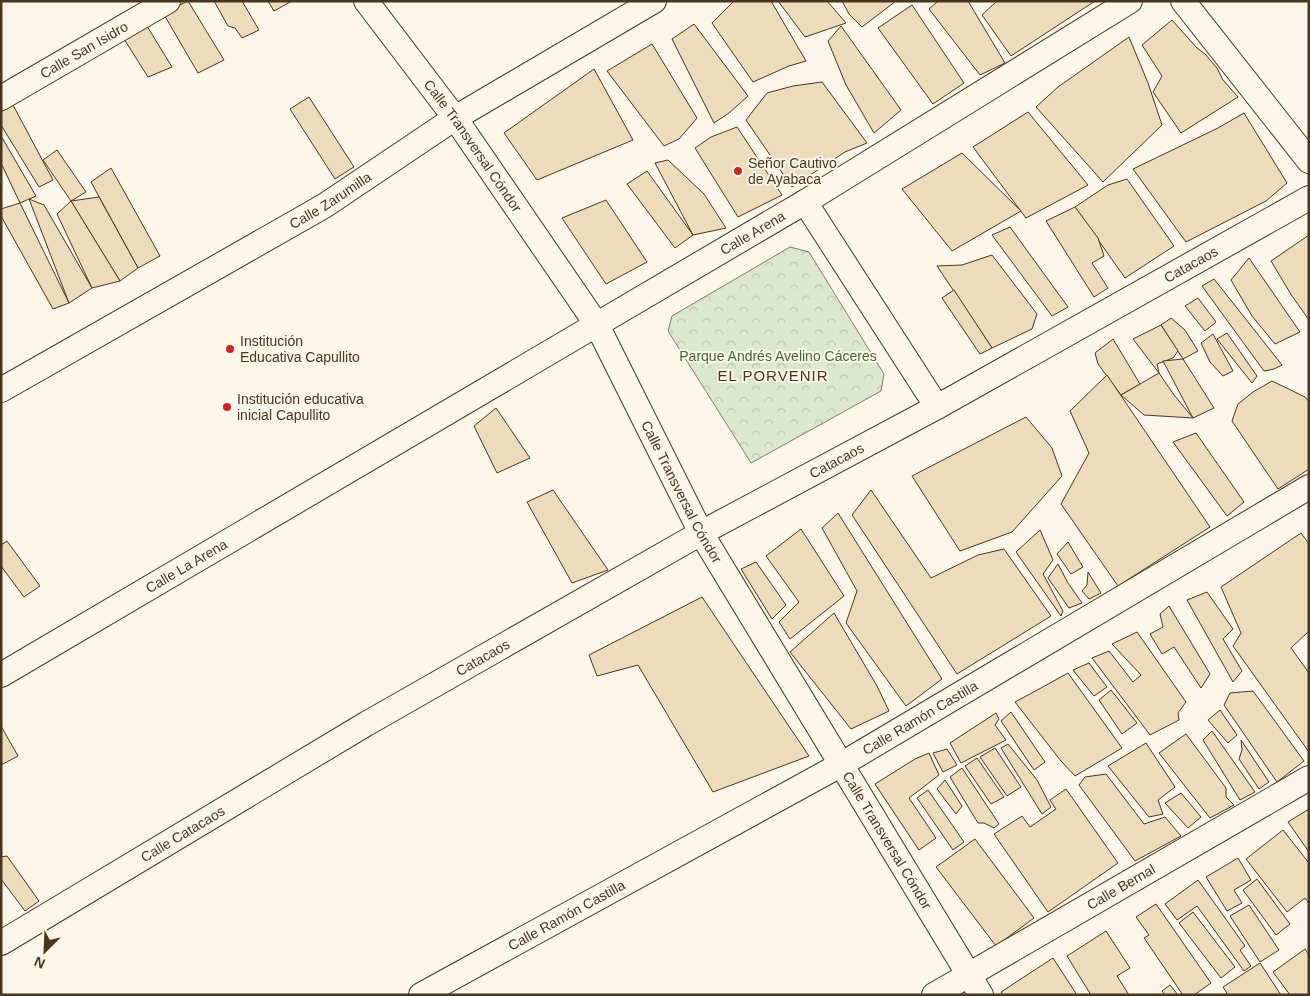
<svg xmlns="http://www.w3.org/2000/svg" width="1310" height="996" font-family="Helvetica,sans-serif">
	<defs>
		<pattern id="forest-crowns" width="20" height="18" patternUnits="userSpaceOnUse" patternTransform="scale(1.25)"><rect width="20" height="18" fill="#dce7d0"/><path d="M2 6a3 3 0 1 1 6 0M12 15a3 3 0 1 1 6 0" fill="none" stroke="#bec7b2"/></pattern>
	</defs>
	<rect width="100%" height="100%" fill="#fbf6e9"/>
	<!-- forest -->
	<polygon fill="url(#forest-crowns)" stroke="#887966" points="790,247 809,252 884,374 881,391 751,463 668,331 672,316"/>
	<!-- building -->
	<g fill="#ecdcbc" stroke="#4a3520">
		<polygon points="188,1 224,60 198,73 163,13"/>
		<polygon points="214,1 242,1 259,30 242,38 235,28 228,26"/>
		<polygon points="268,1 292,1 274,11"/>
		<polygon points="734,1 771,1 806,61 789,66 753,82 712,23"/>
		<polygon points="778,1 827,1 846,23 805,37"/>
		<polygon points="842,1 896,1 862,27 849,14"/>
		<polygon points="938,1 968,1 1005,63 980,75 929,9"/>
		<polygon points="997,1 1095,1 1011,56 982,15"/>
		<polygon points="912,5 964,83 933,104 878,28"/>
		<polygon points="1172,20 1197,48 1205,54 1217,68 1223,80 1238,97 1181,133 1153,92 1162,76 1142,45"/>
		<polygon points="694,24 748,96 729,113 714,123 672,39"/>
		<polygon points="147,26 172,67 148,77 124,39"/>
		<polygon points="841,26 901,110 874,133 846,85 828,41"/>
		<polygon points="1129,37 1148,83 1162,125 1103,182 1036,107 1058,87"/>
		<polygon points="652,44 697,118 679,139 664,146 607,71"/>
		<polygon points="594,69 633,140 537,180 504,133"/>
		<polygon points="822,82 867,143 845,152 792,187 746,120 767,93 793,86"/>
		<polygon points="309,97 354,167 335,179 290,109"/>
		<polygon points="13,105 53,180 39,187 1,125 1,112"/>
		<polygon points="1028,112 1088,185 1026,218 973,147"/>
		<polygon points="1244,113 1287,183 1266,201 1186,242 1133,169 1218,128"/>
		<polygon points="737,127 782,195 738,217 695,148 711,137"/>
		<polygon points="1,136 36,196 20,203 1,163"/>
		<polygon points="57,150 86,192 71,201 43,160"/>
		<polygon points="962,153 1021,211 952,251 902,189"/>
		<polygon points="668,160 704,194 726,228 693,235 655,163"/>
		<polygon points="111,168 160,256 138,268 91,182"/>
		<polygon points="647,171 693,235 675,248 627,184"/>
		<polygon points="1127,179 1174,246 1125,278 1075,207 1108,185"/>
		<polygon points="99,197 138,268 120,281 71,201"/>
		<polygon points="29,199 44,205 92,288 69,303"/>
		<polygon points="606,200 647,262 606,284 562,218"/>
		<polygon points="71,201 120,281 92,288 57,214"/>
		<polygon points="20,203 69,303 53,309 1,216 1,209"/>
		<polygon points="1075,207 1098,238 1104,256 1092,263 1108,288 1094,297 1046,221"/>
		<polygon points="1010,227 1068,307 1052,316 992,235"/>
		<polygon points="1309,235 1309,320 1292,296 1271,261"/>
		<polygon points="992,255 1037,314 1032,329 992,348 937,266 962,265"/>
		<polygon points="1249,258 1300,332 1275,344 1252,316 1231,280"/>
		<polygon points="1214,279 1282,365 1274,369 1264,371 1202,286"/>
		<polygon points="954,290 992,348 980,354 942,298"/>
		<polygon points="1198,298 1216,322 1205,331 1185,306"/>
		<polygon points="1171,318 1185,330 1198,351 1183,359 1161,325"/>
		<polygon points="1161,325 1178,351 1173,358 1157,364 1159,373 1133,339"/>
		<polygon points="1227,333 1257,376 1252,383 1217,339"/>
		<polygon points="1213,334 1233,371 1223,376 1210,362 1201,343"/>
		<polygon points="1113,339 1140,384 1121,395 1098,364 1095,353"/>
		<polygon points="1183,359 1214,408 1193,418 1163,361"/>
		<polygon points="1159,373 1174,395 1193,418 1144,415 1121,395"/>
		<polygon points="1107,375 1210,527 1118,586 1061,504 1089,453 1070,411"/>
		<polygon points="1272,381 1305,397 1309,402 1309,469 1278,489 1232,421 1238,404 1253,392"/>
		<polygon points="496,408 530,458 497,473 474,426"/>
		<polygon points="1026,417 1052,448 1062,476 1012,532 960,551 912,476"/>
		<polygon points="1196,433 1244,502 1227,516 1173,442"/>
		<polygon points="553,490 608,570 572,583 527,502"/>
		<polygon points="871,490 931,578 978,555 1004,549 1051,616 957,674 852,515"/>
		<polygon points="838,513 942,679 906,706 846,623 857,591 822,528"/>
		<polygon points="801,529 844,596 790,639 779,622 799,602 766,556"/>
		<polygon points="1040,530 1053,560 1043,574 1063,611 1061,616 1016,552"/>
		<polygon points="1301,533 1309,544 1309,631 1291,648 1309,673 1309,752 1233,646 1241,633 1221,587"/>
		<polygon points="7,541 40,586 24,597 1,566 1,545"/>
		<polygon points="1068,542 1083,567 1071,574 1057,554"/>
		<polygon points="756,562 786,605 772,619 741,569"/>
		<polygon points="1058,564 1068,583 1082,603 1069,608 1048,578"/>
		<polygon points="1088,572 1101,593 1089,599 1082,591 1087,585"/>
		<polygon points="1207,592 1233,629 1223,639 1242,671 1233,682 1187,600"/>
		<polygon points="702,597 809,756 713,792 638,665 597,676 589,655"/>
		<polygon points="1169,606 1210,674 1201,688 1174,647 1162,654 1150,634 1163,627 1160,614"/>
		<polygon points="834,613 877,686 889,711 851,729 790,652"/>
		<polygon points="1137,632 1186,702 1178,713 1179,720 1150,735 1092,658 1109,651 1133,682 1141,675 1112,644"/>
		<polygon points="1089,663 1107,687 1094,696 1073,670"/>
		<polygon points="1068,673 1122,748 1075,776 1061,761 1015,702 1041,688"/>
		<polygon points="1111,690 1137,723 1122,734 1099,700"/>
		<polygon points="1253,691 1304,761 1277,782 1224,705 1230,693"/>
		<polygon points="1220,710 1237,735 1228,743 1208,720"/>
		<polygon points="1011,712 1045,762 1034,770 1001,721"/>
		<polygon points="996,713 999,719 995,725 1006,740 961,763 950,743"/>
		<polygon points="1,726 18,756 1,765"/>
		<polygon points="1212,731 1255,792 1240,800 1203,740"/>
		<polygon points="1186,734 1226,788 1226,797 1234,805 1210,818 1159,753"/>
		<polygon points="1241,740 1269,782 1259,789 1239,759 1242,750"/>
		<polygon points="1146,743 1175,787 1158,800 1163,814 1149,817 1108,766"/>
		<polygon points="1008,744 1037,780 1051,807 1042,814 1001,748"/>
		<polygon points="995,748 1021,787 1007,796 980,757"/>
		<polygon points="947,749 957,765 943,772 933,753"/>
		<polygon points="929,753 939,775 909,798 936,838 919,850 875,784 915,759"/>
		<polygon points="977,758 1004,797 991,804 965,766"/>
		<polygon points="962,768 999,824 994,828 984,823 978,823 950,777"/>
		<polygon points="1106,774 1144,824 1165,817 1181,836 1135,861 1079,785 1085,777"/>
		<polygon points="945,780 962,806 956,814 937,789"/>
		<polygon points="1066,789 1118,863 1048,912 994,834 1022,816 1030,827 1056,809 1050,800"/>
		<polygon points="928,790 964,842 953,850 917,798"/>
		<polygon points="1181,793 1201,817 1188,828 1165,803"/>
		<polygon points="1309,809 1309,852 1288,822"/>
		<polygon points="1283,830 1309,863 1309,903 1305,898 1287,912 1246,859"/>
		<polygon points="975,839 1034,918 996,946 936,867"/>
		<polygon points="7,856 39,901 25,911 1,879 1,857"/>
		<polygon points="1238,858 1251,880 1234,890 1242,903 1227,911 1206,877"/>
		<polygon points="1257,879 1290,924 1276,935 1243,890"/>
		<polygon points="1198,880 1245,946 1240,950 1251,966 1244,971 1197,906 1177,920 1165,904"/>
		<polygon points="1156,904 1211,983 1194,995 1183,995 1144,938 1149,935 1136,917"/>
		<polygon points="1249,905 1279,950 1260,962 1230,916"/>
		<polygon points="1193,912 1235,967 1221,978 1179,923"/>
		<polygon points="1106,931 1130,968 1117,976 1129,995 1091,995 1067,956"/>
		<polygon points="1305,949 1309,955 1309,995 1290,995 1273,972"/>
		<polygon points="1053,958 1077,995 1003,995 1001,992"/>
		<polygon points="1260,963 1281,995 1228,995 1223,987"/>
		<polygon points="1170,985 1178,995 1165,995 1162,991"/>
	</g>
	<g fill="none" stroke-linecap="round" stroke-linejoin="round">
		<!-- street casing -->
		<g stroke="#4a3520" stroke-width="26">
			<g id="street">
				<path id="s1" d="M366 1 455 118 597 325 701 533 981 995"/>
				<polyline points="1183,1 1309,161"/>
				<path id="s2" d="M1 98 168 1"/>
				<polyline points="805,202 937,407"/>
				<path id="s3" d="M1 390 324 206 455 118 654 1"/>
				<path id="s4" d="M1 675 805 202 1130 1"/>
				<path id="s5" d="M1 943 366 724 701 533 937 407 1309 198"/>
				<path id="s6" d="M421 995 842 764 1309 487"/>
				<path id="s7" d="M934 995 1309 778"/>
			</g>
		</g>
		<!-- street -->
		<use href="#street" stroke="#fbf6e9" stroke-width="24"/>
	</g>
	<!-- markers -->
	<g fill="#c62828" stroke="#fbf6e9" stroke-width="2">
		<circle cx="738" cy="171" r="5"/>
		<circle cx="230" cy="349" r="5"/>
		<circle cx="227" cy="407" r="5"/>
	</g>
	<g text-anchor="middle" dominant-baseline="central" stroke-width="4" stroke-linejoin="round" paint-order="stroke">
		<!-- street labels -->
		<g font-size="14" fill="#4a3520" stroke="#fbf6e9">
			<text stroke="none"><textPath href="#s2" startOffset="96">Calle San Isidro</textPath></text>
			<text stroke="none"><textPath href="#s1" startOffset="180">Calle Transversal Cóndor</textPath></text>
			<text stroke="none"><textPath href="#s3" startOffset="380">Calle Zarumilla</textPath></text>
			<text stroke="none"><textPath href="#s4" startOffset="872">Calle Arena</textPath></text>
			<text stroke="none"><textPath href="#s5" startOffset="1370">Catacaos</textPath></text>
			<text stroke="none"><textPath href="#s5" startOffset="965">Catacaos</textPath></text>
			<text stroke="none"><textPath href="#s1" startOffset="585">Calle Transversal Cóndor</textPath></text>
			<text stroke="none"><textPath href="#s4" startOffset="215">Calle La Arena</textPath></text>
			<text stroke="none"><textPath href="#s5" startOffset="560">Catacaos</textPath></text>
			<text stroke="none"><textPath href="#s6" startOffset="571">Calle Ramón Castilla</textPath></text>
			<text stroke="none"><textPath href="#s5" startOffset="212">Calle Catacaos</textPath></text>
			<text stroke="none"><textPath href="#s1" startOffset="990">Calle Transversal Cóndor</textPath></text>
			<text stroke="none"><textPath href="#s7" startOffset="216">Calle Bernal</textPath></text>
			<text stroke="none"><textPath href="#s6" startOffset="166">Calle Ramón Castilla</textPath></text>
		</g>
		<!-- poi labels -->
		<g font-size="14" fill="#4a3520" stroke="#fbf6e9" text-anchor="start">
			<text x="748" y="163">Señor Cautivo<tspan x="748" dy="16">de Ayabaca</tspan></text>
			<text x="240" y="341">Institución<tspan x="240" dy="16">Educativa Capullito</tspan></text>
			<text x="237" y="399">Institución educativa<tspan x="237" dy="16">inicial Capullito</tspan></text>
		</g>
		<!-- park labels -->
		<g font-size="14" fill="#436837" stroke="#fbf6e9">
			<text x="778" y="356">Parque Andrés Avelino Cáceres</text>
		</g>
		<!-- neighbourhood labels -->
		<g font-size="15" letter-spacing="1" fill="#4a3520" stroke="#fbf6e9">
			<text x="773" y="375">EL PORVENIR</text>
		</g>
	</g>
	<!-- border -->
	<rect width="1310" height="996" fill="none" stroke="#4a3520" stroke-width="5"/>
	<!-- north arrow -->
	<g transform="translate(45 951) rotate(204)" stroke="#fbf6e9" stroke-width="4" paint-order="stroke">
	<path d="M0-4L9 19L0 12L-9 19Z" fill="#4a3520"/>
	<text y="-8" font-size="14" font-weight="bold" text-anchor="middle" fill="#4a3520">N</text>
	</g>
</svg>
